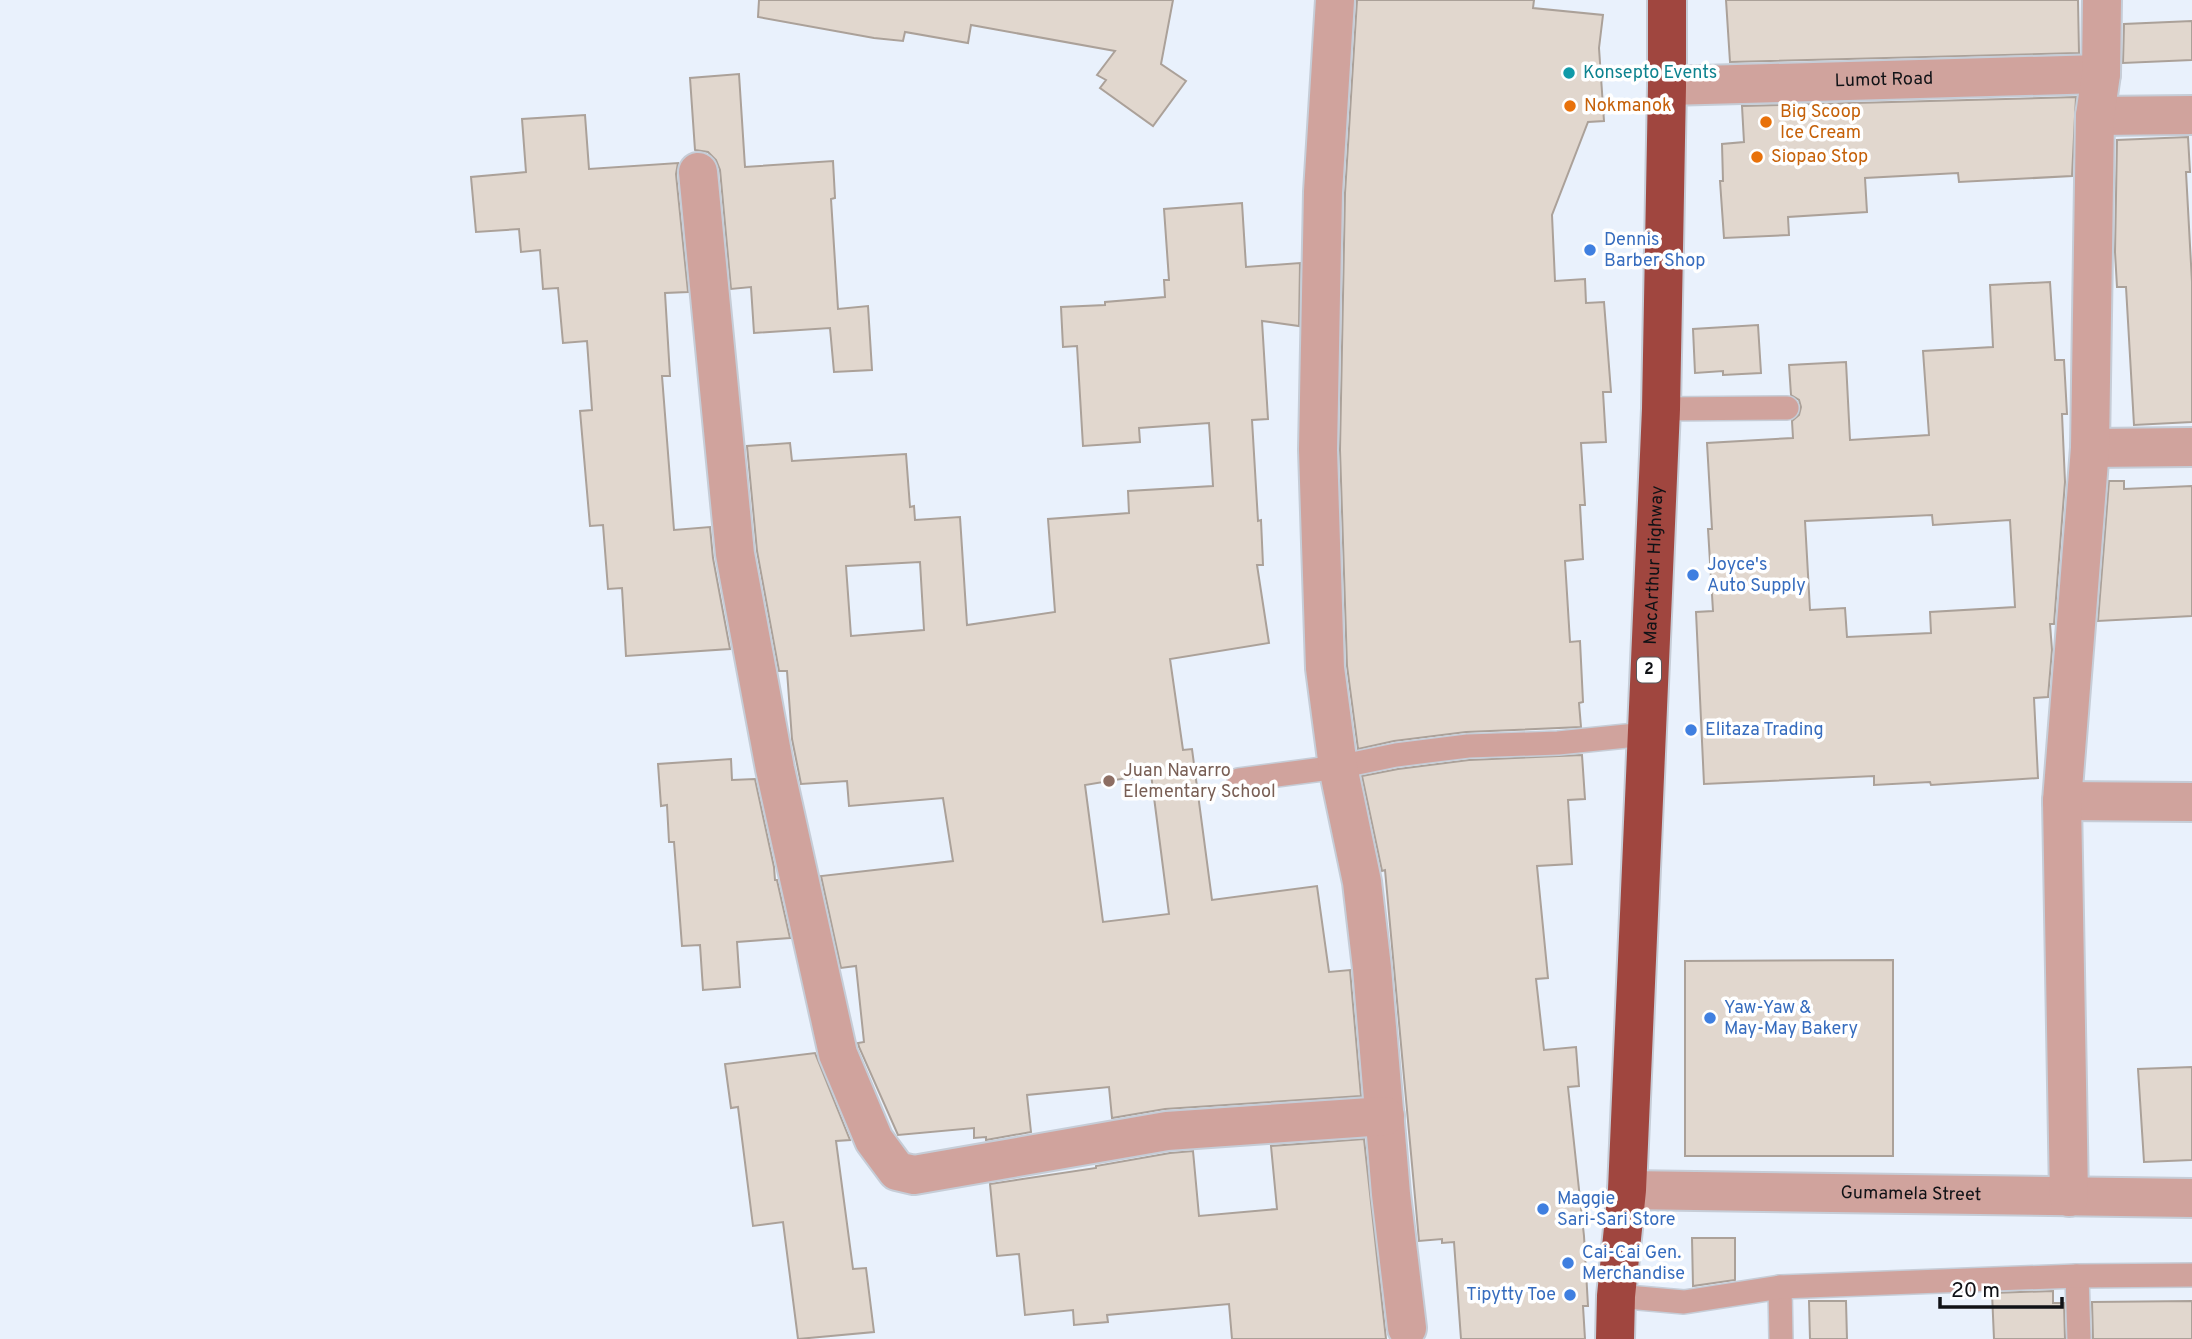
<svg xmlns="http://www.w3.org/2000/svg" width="2192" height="1339" font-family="Overpass,sans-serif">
	<rect width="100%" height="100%" fill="#e9f1fc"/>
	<!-- building -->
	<g fill="#e1d7ce" stroke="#aba199" stroke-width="2" fill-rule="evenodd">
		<polygon points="759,0 1173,0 1161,64 1186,81 1153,126 1100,88 1106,80 1097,75 1115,51 971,25 968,43 905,32 903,41 874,38 758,17"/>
		<polygon points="1357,0 1534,0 1533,8 1603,15 1599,48 1604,121 1588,122 1552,215 1555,281 1585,279 1586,303 1604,302 1611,392 1603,392 1606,442 1581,443 1585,505 1580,505 1583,559 1565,561 1570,642 1580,641 1583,702 1579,703 1581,727 1466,732 1394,741 1358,749 1347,666 1340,450 1345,193"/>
		<polygon points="1726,0 2078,0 2079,53 1730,62"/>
		<polygon points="2192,21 2192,60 2123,63 2124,24"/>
		<polygon points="739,74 745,167 833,161 835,198 831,199 838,309 868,306 872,370 834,372 830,328 754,333 751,287 731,289 720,170 716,160 708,152 695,150 690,78"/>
		<polygon points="2076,97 2072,176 1959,182 1958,173 1865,178 1867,212 1788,217 1789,235 1724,238 1720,181 1723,181 1722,144 1744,142 1742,106"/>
		<polygon points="585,115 589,169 678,163 676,174 688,292 665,293 670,376 662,376 674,530 710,527 713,558 730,649 626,656 622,588 608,589 603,525 590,526 580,411 592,410 587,341 563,343 558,288 543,289 540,250 521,252 519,229 476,232 471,177 526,172 522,119"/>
		<polygon points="2188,137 2190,172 2186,172 2192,282 2192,422 2134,425 2126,287 2117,287 2115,252 2117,140"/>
		<path d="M1242 203 1246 267 1300 263 1299 326 1262 321 1268 419 1252 420 1258 521 1261 520 1263 565H1257L1269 643 1170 659 1183 750 1192 749 1212 900 1317 886 1329 972 1350 970 1361 1096 1165 1109 1112 1118 1109 1087 1027 1095 1031 1132 986 1140V1137L974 1138V1128L898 1135 859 1047 858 1043 864 1042 856 966 841 968 821 876 953 861 943 798 849 806 847 781 801 784 792 739 787 671H779L757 551 747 446 790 443 792 461 906 454 910 507 914 506 915 520 960 517 967 625 1055 612 1048 519 1129 513 1128 491 1213 486 1209 423 1139 428 1140 442 1083 446 1077 346 1063 347 1061 307 1105 305V302L1165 297 1164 280H1169L1164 209ZM920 562 924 630 851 636 846 566ZM1151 774 1169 914 1103 922 1085 785Z"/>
		<path d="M2050 282 2055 360H2064L2067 414H2062L2065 482 2054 624H2050L2052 650 2048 697 2034 698 2038 778 1931 785 1930 782 1874 785V776L1704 784 1696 612 1713 611 1708 529H1712L1707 443 1793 438 1792 421 1799 415 1801 407 1799 400 1791 395 1789 365 1846 362 1850 440 1929 435 1923 351 1993 347 1990 285ZM1932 515 1933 525 2010 520 2015 607 1930 612 1931 633 1847 637 1845 608 1810 610 1805 521Z"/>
		<polygon points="1758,325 1761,373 1723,375 1723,371 1695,373 1693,329"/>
		<polygon points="2109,481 2124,481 2124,489 2192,486 2192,616 2098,621"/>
		<polygon points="1582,755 1585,799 1568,800 1572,864 1537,866 1548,978 1536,979 1544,1050 1576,1047 1579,1086 1568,1087 1584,1236 1588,1306 1583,1306 1585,1339 1461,1339 1454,1242 1442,1243 1442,1239 1419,1241 1385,870 1382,871 1362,776 1398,769 1469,760"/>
		<polygon points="731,759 732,780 755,779 774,867 775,880 777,880 790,938 737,942 740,987 703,990 700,945 682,946 674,842 669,842 667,805 661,806 658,764"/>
		<polygon points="1893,960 1893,1156 1685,1156 1685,961"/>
		<polygon points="815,1053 850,1140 836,1141 853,1269 866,1268 874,1332 798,1339 783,1222 753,1226 738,1107 731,1108 725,1064"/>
		<polygon points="2192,1067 2192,1160 2144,1162 2138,1069"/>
		<polygon points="1364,1139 1386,1339 1232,1339 1229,1304 1107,1315 1108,1322 1074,1325 1073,1310 1025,1315 1019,1254 997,1256 990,1184 1096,1168 1096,1166 1170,1153 1193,1151 1199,1216 1277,1209 1271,1146"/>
		<polygon points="1692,1238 1735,1238 1735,1280 1693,1286"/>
		<polygon points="2053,1291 2053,1303 2064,1303 2065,1339 1994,1339 1992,1293"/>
		<polygon points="1809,1301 1846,1301 1847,1339 1810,1339"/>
		<polygon points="2192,1301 2192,1339 2093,1339 2092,1302"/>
	</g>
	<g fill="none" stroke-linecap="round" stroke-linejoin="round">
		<!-- lane casing -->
		<g stroke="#c6cdd7" stroke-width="26">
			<g id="lane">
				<polyline points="1661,409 1787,408"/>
				<polyline points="1239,780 1338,767 1396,755 1468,746 1558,743 1646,734"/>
				<polyline points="2077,1276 2079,1339"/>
				<polyline points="1780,1287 1781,1339"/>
				<polyline points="1616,1296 1684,1302 1780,1287 2077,1276 2192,1275"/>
			</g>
		</g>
		<!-- street casing -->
		<g stroke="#c6cdd7" stroke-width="42">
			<g id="street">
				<polyline points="1335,0 1323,192 1318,450 1325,668 1338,767 1362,882 1372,968 1391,1194 1407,1328"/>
				<path id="s1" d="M1667 86 2101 74"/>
				<polyline points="2095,116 2192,115"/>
				<polyline points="698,172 735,554 775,769 838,1054 874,1140 897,1171 914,1175 1167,1131 1385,1116"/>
				<polyline points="2090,448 2192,447"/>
				<polyline points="2062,801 2192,802"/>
				<path id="s2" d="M1627 1190 2192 1198"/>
				<polyline points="2069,1197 2062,801 2090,448 2095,116 2101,74 2102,0"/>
			</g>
		</g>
		<!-- highway casing -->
		<g stroke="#c6cdd7" stroke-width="42">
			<g id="highway">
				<path id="s3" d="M1615 1339 1616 1296 1627 1190 1661 409 1667 86V0"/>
			</g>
		</g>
		<!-- lane -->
		<use href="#lane" stroke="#d0a39d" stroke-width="23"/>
		<!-- street -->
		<use href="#street" stroke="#d0a39d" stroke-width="38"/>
		<!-- highway -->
		<use href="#highway" stroke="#a0463f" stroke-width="38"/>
	</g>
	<!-- markers -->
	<circle fill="#0f9aa8" stroke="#fff" stroke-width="2.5" cx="1569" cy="73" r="7"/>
	<g fill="#e8710a" stroke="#fff" stroke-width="2.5">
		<circle cx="1570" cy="106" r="7"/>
		<circle cx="1766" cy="122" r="7"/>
		<circle cx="1757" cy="157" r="7"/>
	</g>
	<g fill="#3f7fe0" stroke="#fff" stroke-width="2.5">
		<circle cx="1590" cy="250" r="7"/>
		<circle cx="1693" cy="575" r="7"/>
		<circle cx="1691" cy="730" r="7"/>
		<circle cx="1710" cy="1018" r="7"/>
		<circle cx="1543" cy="1209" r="7"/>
		<circle cx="1568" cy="1263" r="7"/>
		<circle cx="1570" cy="1295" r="7"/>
	</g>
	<circle fill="#8d6e63" stroke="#fff" stroke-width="2.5" cx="1109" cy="781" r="7"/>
	<g text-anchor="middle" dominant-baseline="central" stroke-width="7" stroke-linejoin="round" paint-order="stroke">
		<!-- shield labels -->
		<rect fill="#fff" stroke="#58595c" stroke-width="2" x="1637" y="657.5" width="24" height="25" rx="5"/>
		<g font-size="16" font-weight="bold" fill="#101216">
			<text x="1649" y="670">2</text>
		</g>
		<!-- culture labels -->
		<g font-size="18" fill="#0d838f" stroke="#fff" text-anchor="start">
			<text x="1583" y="73">Konsepto Events</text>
		</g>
		<!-- street labels -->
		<g font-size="18" fill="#101216" stroke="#fff">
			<text stroke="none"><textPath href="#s1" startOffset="217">Lumot Road</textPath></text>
			<text stroke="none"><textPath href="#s3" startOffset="775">MacArthur Highway</textPath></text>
			<text stroke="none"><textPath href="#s2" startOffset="284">Gumamela Street</textPath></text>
		</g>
		<!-- food labels -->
		<g font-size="18" fill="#c56008" stroke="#fff" text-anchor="start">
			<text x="1584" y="106">Nokmanok</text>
			<text x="1780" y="112">Big Scoop<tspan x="1780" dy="21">Ice Cream</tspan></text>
			<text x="1771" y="157">Siopao Stop</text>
		</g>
		<!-- shop labels -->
		<g font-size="18" fill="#366cbe" stroke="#fff" text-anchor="start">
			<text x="1604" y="240">Dennis<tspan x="1604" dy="21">Barber Shop</tspan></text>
			<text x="1707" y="565">Joyce's<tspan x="1707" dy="21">Auto Supply</tspan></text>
			<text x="1705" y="730">Elitaza Trading</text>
			<text x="1724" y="1008">Yaw-Yaw &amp;<tspan x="1724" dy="21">May-May Bakery</tspan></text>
			<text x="1557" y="1199">Maggie<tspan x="1557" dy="21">Sari-Sari Store</tspan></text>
			<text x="1582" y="1253">Cai-Cai Gen.<tspan x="1582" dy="21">Merchandise</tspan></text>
			<text x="1556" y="1295" text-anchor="end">Tipytty Toe</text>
		</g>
		<!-- education labels -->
		<g font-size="18" fill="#785e54" stroke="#fff" text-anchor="start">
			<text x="1123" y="771">Juan Navarro<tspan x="1123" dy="21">Elementary School</tspan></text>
		</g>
	</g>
	<!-- scale -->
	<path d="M1940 1297v10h122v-10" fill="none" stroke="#101216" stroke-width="3.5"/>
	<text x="1951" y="1297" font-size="21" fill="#101216" stroke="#ffffff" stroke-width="5" paint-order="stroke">20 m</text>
</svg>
